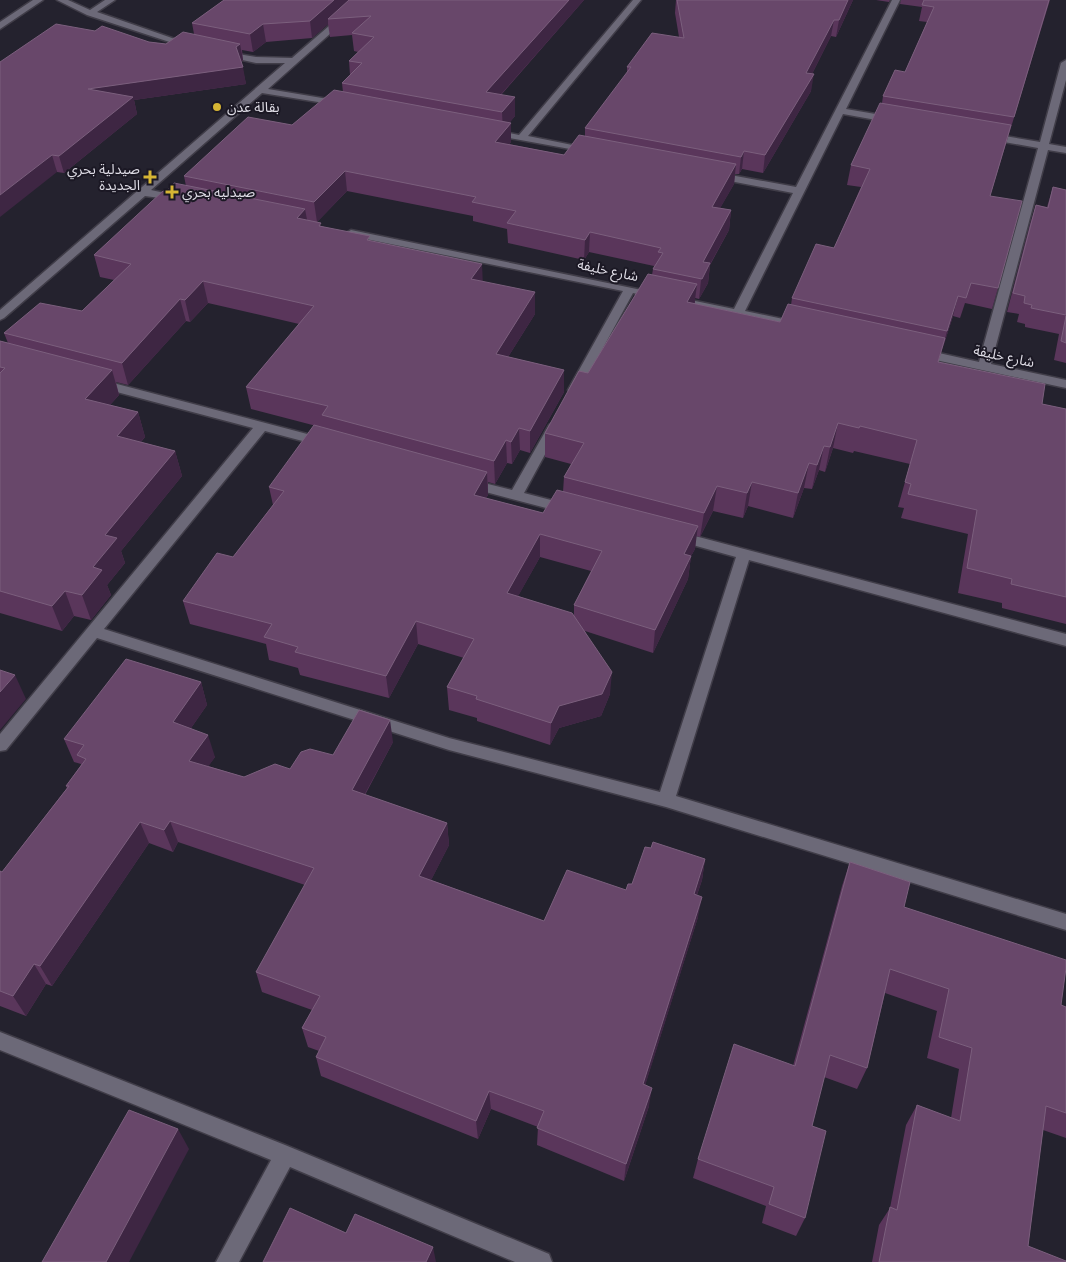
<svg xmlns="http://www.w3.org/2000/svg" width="1066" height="1262" font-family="'Roboto Condensed','Noto Sans Arabic',sans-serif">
	<rect width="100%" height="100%" fill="#24222e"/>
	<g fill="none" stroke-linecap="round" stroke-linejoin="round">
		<!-- minor casing -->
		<g stroke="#403d48" stroke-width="3">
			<g id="minor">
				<polygon points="33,0 43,0 0,29 0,22"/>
				<polygon points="57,0 68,0 90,10 105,0 115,0 97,12 195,46 188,48 87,15"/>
				<polygon points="359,0 368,0 268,89 340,101 345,104 343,106 262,93 151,190 183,197 183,201 145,196 4,318 0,320 0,310 285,63 256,63 220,55 220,51 256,57 292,58"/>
				<polygon points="633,0 641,0 528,136 592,149 592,153 487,134 485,132 490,129 519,135"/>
				<polygon points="892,0 900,0 846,109 893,117 898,120 893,123 843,114 745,311 802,323 802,329 798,330 633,293 580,390 574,394 568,390 623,291 351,236 346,233 351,230 734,309 793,193 714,178 709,175 714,172 796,187"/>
				<polygon points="1066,60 1066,80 1049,144 1066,147 1066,153 1048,150 991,364 1066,380 1066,388 917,356 915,353 921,349 979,362 1038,148 987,139 982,136 987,133 1040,142 1061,63"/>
				<polygon points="98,379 330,440 332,443 325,447 265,431 104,629 449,738 660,792 736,557 671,539 669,536 676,531 1066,634 1066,646 749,560 676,796 1066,914 1066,930 666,807 449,750 97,638 6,750 0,751 0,734 253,428 94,386 92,383"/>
				<polygon points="555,421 561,425 524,493 574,506 576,509 574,512 569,514 463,486 461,483 468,479 512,490 549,425"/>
				<polygon points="0,1032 285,1145 549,1254 552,1262 515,1262 290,1167 239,1262 216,1262 271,1160 0,1050"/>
			</g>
		</g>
		<!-- minor -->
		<use href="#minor" fill="#6c6978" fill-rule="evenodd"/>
	</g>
	<!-- wall -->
	<g fill="#5a365b" fill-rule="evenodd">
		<path d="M224 0H584L501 95 515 116 509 123 511 142 509 144 564 155 585 137V128L627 74V67L679 37 675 13 676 0H853L836 37 831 36 812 74 811 91 763 173 742 169 739 174H735L734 184 720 208 731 210 729 230 710 265 708 283 699 299 695 298V304L780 322 791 305 792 298 834 248 861 187 847 185 851 165 882 103 883 96 905 72 927 22 919 21 922 7 900 4 901 0H1050L990 196 998 288 992 309 965 303 960 318 953 316 938 362 1042 404 1066 409V624L1002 608V603L958 593 968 534 901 518 904 508 898 507 910 464 854 451 853 453 833 448 825 472 819 470 812 489 804 488 793 518 748 506 743 518 713 511 700 537 696 536 695 549 691 556 688 579 653 653 585 631 610 694 601 716 559 728 550 745 477 721V718L449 710 447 687 464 658 418 644 389 698 300 675 298 668 269 660 266 644 190 624 183 601 233 557 273 505 269 487 324 428 251 409 246 387 299 324 208 303 190 322 186 321 128 385 116 382 119 395 110 405 138 412 145 437 141 442 175 451 182 476 121 551 125 563 107 585 111 595 91 620 74 616 62 631 0 613V341L8 343 4 333 82 311 114 280 100 277 94 255 166 191 186 186 184 176 292 125 343 92 342 83 350 75 349 61 358 52 354 51 352 35 330 37 328 24 312 38 266 42 253 52 242 50 243 60 241 62 246 84 134 100 137 114 64 173 57 172 0 62 149 42 166 44 194 34 192 23ZM347 191 473 216V221L507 229 508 243 584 260 589 252 654 266 653 269 652 275 588 373 545 433V457L571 464 564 477 563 492 543 513 486 498 488 495V482L495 484 507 463 512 464 520 450 530 453 564 392V370L508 357 535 314 483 281 371 241 321 226 317 222ZM540 557 591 571 574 605V615L518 596Z"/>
		<polygon points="876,0 890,0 889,2"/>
		<polygon points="1053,187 1066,190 1066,363 1054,360 1059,334 1025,327 1025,324 1017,322 1019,314 1007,312 1030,224 1036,205 1047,207"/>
		<polygon points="201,682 207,705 191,728 215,757 208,766 244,777 290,769 333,755 393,742 365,795 447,823 449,845 431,880 544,921 626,890 632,884 705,859 702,880 697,895 698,917 645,1085 649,1106 624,1181 537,1145 538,1127 491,1109 478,1139 321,1076 316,1057 319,1051 308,1047 302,1028 312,1010 262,992 256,972 305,885 178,842 173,852 149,843 52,986 46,984 26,1016 0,1006 0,871 2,872 67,788 66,786 81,765 81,764 74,762 64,739"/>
		<polygon points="850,862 904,907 1061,1005 1066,1007 1066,1138 1043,1130 1028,1246 1066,1262 872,1262 879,1225 890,1208 906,1125 917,1105 951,1118 959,1069 927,1058 937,1011 885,993 867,1068 857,1089 824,1077 812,1126 805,1218 796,1236 762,1223 766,1206 693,1178 698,1159 793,1066 842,886"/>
	</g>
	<!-- shaded-wall -->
	<g fill="#3e2643">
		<polygon points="334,0 356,0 328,19 328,24 312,38 310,21"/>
		<polygon points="569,0 584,0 487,110 486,92"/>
		<polygon points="848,0 853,0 836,37 839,20"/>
		<polygon points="834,20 831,36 804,90 806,73"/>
		<polygon points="263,24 266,42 253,52 250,34"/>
		<polygon points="240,44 243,60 239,63 236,47"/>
		<polygon points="243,67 246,84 134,100 137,114 64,173 59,156 88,89"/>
		<polygon points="814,74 811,91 763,173 765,155"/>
		<polygon points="515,97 515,116 503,131 502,112"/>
		<polygon points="511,123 511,142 496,161 495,142"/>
		<polygon points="744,151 742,169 739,174 741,157"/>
		<polygon points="52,155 57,172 0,217 0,195"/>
		<polygon points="736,164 734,184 710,226 712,207"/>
		<polygon points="345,171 347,191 317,222 314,202"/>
		<polygon points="305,209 309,230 297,218"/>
		<polygon points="731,210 729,230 710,264 708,283 699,299 703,262"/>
		<polygon points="590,232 589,252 584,260 585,240"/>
		<polygon points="482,264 483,286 471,279"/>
		<polygon points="203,281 208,303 190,322 185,300"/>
		<polygon points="697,284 694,308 687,302"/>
		<polygon points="535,292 535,314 496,376 496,354"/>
		<polygon points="958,296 953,316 942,351 947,331"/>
		<polygon points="180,299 186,321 128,385 122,363"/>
		<polygon points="112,370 119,395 93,424 85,399"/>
		<polygon points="564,370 564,392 530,453 530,431"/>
		<polygon points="138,412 145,437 124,461 117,436"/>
		<polygon points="838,423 833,448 825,472 830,447"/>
		<polygon points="519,428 520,450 512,464 511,442"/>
		<polygon points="506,440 507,463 495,484 494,461"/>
		<polygon points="824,446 819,470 812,489 817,465"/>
		<polygon points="175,451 182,476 121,551 125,563 107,585 111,595 91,620 82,595 105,535"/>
		<polygon points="809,463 804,488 793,518 798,493"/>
		<polygon points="487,472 488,495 475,518 474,495"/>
		<polygon points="752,482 748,506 743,518 747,493"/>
		<polygon points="717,486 713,511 700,537 704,513"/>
		<polygon points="698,526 695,549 691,556 688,579 653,653 655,630 684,554"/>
		<polygon points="540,534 540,557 507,616 507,593"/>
		<polygon points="65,591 74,616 62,631 52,606"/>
		<polygon points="416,621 418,644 389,698 386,676"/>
		<polygon points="612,672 610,694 601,716 559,728 550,745 551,723 559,706"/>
		<polygon points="15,675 26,699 0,730 0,692"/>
		<polygon points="201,682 207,705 180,744 173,722"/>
		<polygon points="390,720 393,742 355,812 352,790"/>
		<polygon points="208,735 215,757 197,783 189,761"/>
		<polygon points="170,821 178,842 173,852 164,830"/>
		<polygon points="140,822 149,843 52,986 40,966"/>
		<polygon points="447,823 449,845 422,898 419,876"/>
		<polygon points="705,859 702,880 690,915 694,894"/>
		<polygon points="702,897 698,917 640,1102 643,1084"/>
		<polygon points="34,964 46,984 26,1016 13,996"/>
		<polygon points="652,1088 649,1106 624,1181 626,1164"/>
		<polygon points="489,1091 491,1109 478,1139 476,1121"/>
		<polygon points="178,1129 189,1149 129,1262 106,1262"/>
		<polygon points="433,1247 436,1262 426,1262"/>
	</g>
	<!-- building -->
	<g fill="#68476a" stroke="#7b5f7d">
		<polygon points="224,0 334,0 310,21 263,24 250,34 192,23"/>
		<polygon points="349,0 569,0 486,92 515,97 502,112 342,83 362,63 349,61 374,37 352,33 371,16 328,19"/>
		<polygon points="677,0 848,0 839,20 834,20 806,73 814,74 765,155 744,151 741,157 585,128 631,67 627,67 652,33 684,38"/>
		<polygon points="924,0 1049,0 1014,117 883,96 895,70 905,72 934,7 922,5"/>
		<polygon points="56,24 95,31 102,26 149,42 166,44 183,32 240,44 236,47 243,67 88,89 133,97 59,156 52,155 0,195 0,62"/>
		<polygon points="334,90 511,123 495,142 564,155 579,135 736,164 712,207 731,210 703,262 710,263 702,279 653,269 663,253 658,252 661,248 590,232 585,240 507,223 516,211 472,202 476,197 345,171 314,202 184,176 248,117 292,125"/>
		<polygon points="880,103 1011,125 990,196 1022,201 998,288 971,283 966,298 958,296 947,331 792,298 816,244 834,248 870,169 851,165"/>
		<polygon points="174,183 305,209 297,218 321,223 319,226 370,236 367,240 482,264 471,279 535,292 496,354 564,370 530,431 519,428 511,442 506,440 494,461 322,415 328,406 246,387 314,306 203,281 185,300 180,299 122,363 4,333 40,303 82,311 131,264 94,255 163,191 166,191"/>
		<polygon points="1053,187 1066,190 1066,315 1031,308 1032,305 1024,303 1025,296 1013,293 1036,205 1048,208"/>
		<polygon points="648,274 697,284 687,302 780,322 788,304 945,338 938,362 1045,384 1042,404 1066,409 1066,597 1011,584 1012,579 967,568 977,510 908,494 911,484 905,482 917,440 860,426 859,428 838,423 830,447 824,446 817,465 809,463 798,493 752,482 747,493 717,486 704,513 564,477 584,443 545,433 579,371 588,373"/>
		<polygon points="1066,316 1066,343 1061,341"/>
		<polygon points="0,341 112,370 85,399 138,412 117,436 175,451 105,535 117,538 93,567 102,570 82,595 65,591 52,606 0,591 0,373 5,368 0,367"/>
		<polygon points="314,425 487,472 474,495 543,513 557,490 698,526 684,554 691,556 655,630 574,605 602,551 540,534 507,593 572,613 612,672 602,694 559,706 551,723 476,699 477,696 447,687 474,639 416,621 386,676 295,652 298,647 264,637 272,624 183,601 217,553 233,557 284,491 269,487"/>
		<polygon points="126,659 201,682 173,722 208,735 189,761 244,777 275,764 290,769 301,752 310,749 333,755 359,710 390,720 352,790 447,823 419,876 544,921 567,870 626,890 628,884 632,884 645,847 651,848 653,842 705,859 694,894 702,897 643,1084 652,1088 626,1164 537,1128 544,1111 489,1091 476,1121 316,1057 326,1037 302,1028 320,996 256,972 314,868 170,821 164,830 140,822 40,966 34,964 13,996 0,991 0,871 2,872 69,786 66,786 86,759 77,755 84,745 64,739"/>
		<polygon points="0,670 15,675 0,692"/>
		<polygon points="850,862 910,882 904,907 1066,960 1066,968 1061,1005 1066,1007 1066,1113 1046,1106 1028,1246 1066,1261 1066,1262 879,1262 890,1207 897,1210 917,1105 960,1121 972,1048 939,1037 949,989 890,969 867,1068 830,1055 812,1126 826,1131 805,1218 769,1204 774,1187 698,1159 734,1044 795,1066"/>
		<polygon points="129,1110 178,1129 106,1262 42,1262"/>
		<polygon points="290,1208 346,1233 355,1214 433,1247 426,1262 263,1262"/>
	</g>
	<!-- markers -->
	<g fill="#d6b534" stroke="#1b1824" stroke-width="2">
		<circle cx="217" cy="107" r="5"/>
		<path d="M147.5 169.5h5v5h5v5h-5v5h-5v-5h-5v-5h5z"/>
		<path d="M169.5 184.5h5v5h5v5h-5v5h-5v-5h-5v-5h5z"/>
	</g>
	<g text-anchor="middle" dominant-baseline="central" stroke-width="4" stroke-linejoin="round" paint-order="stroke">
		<!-- far-poi labels -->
		<g font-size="14" fill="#dedce5" stroke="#1b1824" text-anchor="start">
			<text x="227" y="107">بقالة عدن</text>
			<text x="140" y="169" text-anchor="end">صيدلية بحري<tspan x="140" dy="16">الجديدة</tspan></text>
			<text x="182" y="192">صيدليه بحري</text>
		</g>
		<!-- far-street labels -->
		<g font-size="14" fill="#dedce5" stroke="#1b1824">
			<text transform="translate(608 270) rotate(12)">شارع خليفة</text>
			<text transform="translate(1004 356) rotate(12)">شارع خليفة</text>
		</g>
	</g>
</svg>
